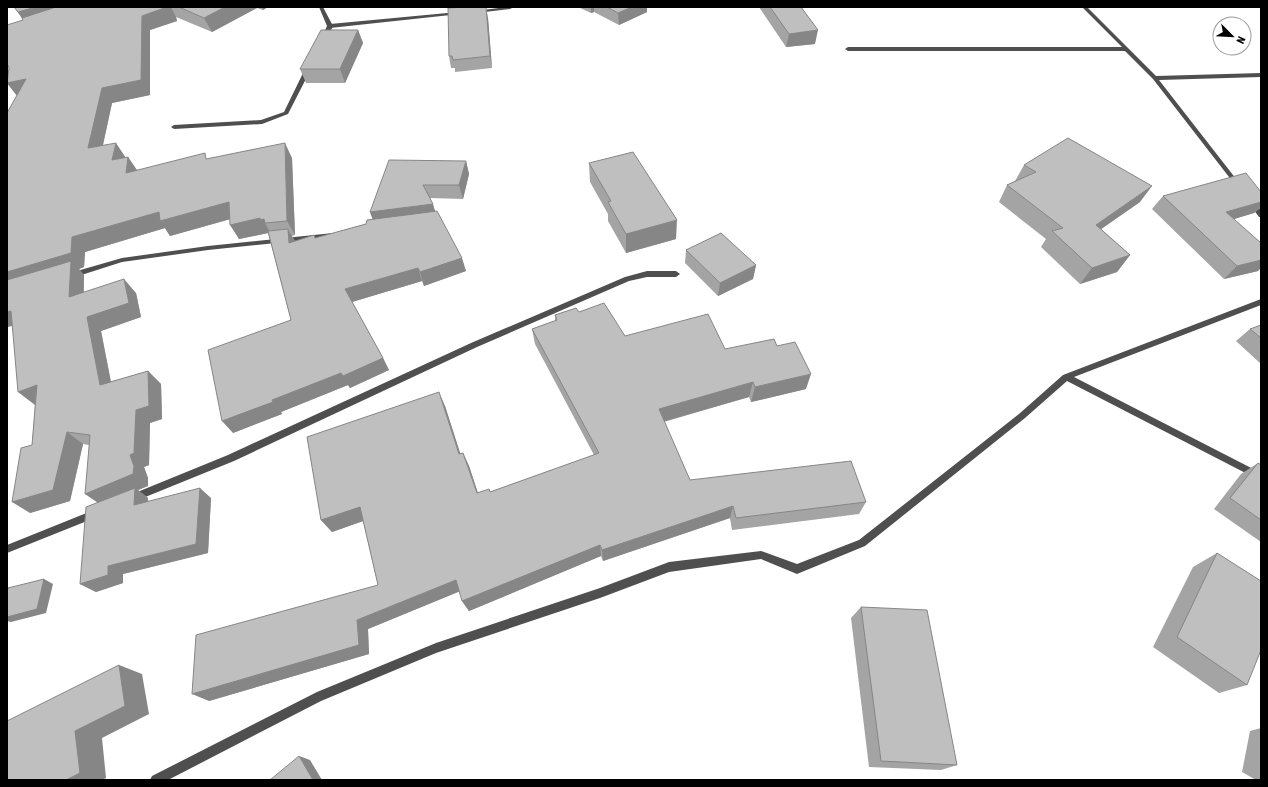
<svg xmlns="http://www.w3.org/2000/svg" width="1268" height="787" font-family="'Asap Condensed',sans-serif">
	<rect width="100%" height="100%" fill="#fff"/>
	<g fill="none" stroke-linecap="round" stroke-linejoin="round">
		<!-- lane -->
		<g fill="#4f4f4f" fill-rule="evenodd">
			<polygon points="506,7 512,8 510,9 476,13 474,12 476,11"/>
			<polygon points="458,12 460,13 460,14 330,28 327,26 330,24"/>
		</g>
		<!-- street -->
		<g fill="#4f4f4f" fill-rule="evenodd">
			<polygon points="319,7 323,7 333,26 327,39 324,41 321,39 327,26"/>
			<polygon points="1082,7 1087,7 1156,76 1261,73 1261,77 1159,80 1240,184 1240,186 1236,186 1153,79 1125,51 848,51 845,49 848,47 1122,47"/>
			<polygon points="308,67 311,69 288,114 262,124 174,129 171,127 174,125 261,120 284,112 305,69"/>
			<polygon points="1249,200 1253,200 1261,210 1261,217 1259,217 1248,202"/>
			<polygon points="333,233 336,235 335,237 208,250 122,262 72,278 68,275 70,273 122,258 208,246"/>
			<polygon points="647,271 676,271 680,274 676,277 647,277 629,281 477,347 234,461 133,502 130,501 129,498 130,495 228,455 471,343 625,277"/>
			<polygon points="1261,299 1261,305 1074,377 1261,473 1261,481 1067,381 1025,418 865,546 797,574 761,559 669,572 600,598 436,653 321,701 168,780 150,780 152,776 317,692 436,643 600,588 669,562 761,551 797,564 859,540 1019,414 1063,375"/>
			<polygon points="94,510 97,511 98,514 97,517 7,553 7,545"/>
		</g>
	</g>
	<!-- wall -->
	<g fill="#a4a4a4">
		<polygon points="14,7 268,7 263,10 257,8 212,32 176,17 177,21 150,30 150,95 112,103 103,145 126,158 128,157 137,170 208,159 292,158 295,235 292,236 295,241 315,238 366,224 373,219 370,212 466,161 469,174 463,199 430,198 435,211 466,271 424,286 422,281 352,302 383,358 389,370 350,388 348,385 281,412 282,414 233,433 291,320 268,233 239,239 230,219 170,236 165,228 85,252 84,267 79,269 84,275 84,292 136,293 141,317 101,331 111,382 148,371 161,384 162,419 150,423 149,465 144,467 148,478 148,486 138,490 148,498 148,501 211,498 208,553 123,574 123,583 96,592 80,584 98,502 89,445 83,444 70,501 30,513 32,445 35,405 12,326 7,327 7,113 17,96 7,83 23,20"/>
		<polygon points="578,7 647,7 647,12 619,25 594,12 591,13"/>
		<polygon points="759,7 801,7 815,44 786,47"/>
		<polygon points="488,18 492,68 455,72 455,68 451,68 449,56"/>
		<polygon points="358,30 363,43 345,83 306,83 300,69"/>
		<polygon points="589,163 676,239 626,253 608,221 608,214 590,182"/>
		<polygon points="1024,165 1140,202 1101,229 1130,255 1117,272 1080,284 1041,247 1046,239 999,202 1007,185 1015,181"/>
		<polygon points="1261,190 1261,209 1260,208 1254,213 1234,219 1258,271 1224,279 1152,209 1163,196 1260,191"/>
		<polygon points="686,250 756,265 753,279 718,296 685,263"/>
		<polygon points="579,312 625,336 725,349 777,346 806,389 751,402 749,397 664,422 690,480 866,502 859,514 732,530 730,518 603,561 601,556 469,611 462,601 460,591 368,629 369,654 209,701 378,585 363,521 332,532 321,520 445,406 460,454 463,453 469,466 478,493 490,492 594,455 535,344 532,329 555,321 555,315"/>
		<polygon points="1261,325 1261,364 1236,341 1250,329"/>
		<polygon points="1258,463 1261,465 1261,542 1214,509 1241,474"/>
		<polygon points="1217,553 1247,685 1219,693 1153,647 1193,567"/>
		<polygon points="861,607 957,765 941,770 869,767 851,618"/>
		<polygon points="1261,728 1261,780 1256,780 1242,772 1250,731"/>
	</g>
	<!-- shaded-wall -->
	<g fill="#868686">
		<polygon points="36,7 92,7 28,27 18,12"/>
		<polygon points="167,7 171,7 176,17 177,21 150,30 150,95 112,103 99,163 88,148 102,88 142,16"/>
		<polygon points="225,7 256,7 257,8 212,32 204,18"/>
		<polygon points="261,7 268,7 263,10"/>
		<polygon points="486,7 488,18 492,68 490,56"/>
		<polygon points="591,7 594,7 594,12 591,13"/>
		<polygon points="632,7 647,7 647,12 619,25 618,13"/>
		<polygon points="358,30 363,43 345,83 340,69"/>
		<polygon points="818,30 815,44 786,47 789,34"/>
		<polygon points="26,79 19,98 7,83"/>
		<polygon points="116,143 126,158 112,160"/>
		<polygon points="285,143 292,158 295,235 287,221"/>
		<polygon points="128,157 138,172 126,173"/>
		<polygon points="466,161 469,174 463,199 459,185"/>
		<polygon points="1152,186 1140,202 1084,241 1096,225"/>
		<polygon points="229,202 238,217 170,236 165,228 85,252 84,267 79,269 84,275 83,311 7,291 7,272 72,237 159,212"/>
		<polygon points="1261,202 1261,206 1254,213 1214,225 1226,212"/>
		<polygon points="433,204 437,218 375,226 370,212"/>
		<polygon points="260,218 264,219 265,223 271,234 268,233 239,239 230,225"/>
		<polygon points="677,220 676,239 626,253 626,234"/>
		<polygon points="288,229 295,242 289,243"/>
		<polygon points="1130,255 1117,272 1080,284 1092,268"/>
		<polygon points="462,258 466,271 424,286 420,272"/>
		<polygon points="1261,260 1261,268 1258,271 1224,279 1237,266"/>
		<polygon points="756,265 753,279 718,296 720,283"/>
		<polygon points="418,268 422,281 352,302 345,289"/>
		<polygon points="124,279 136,293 141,317 101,331 114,398 100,385 87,317"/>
		<polygon points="11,311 15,325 7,327 7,312"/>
		<polygon points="383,358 389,370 350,388 348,385 281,412 282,414 233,433 222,421 272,400 341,373"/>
		<polygon points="148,371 161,384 162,419 150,423 149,465 144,467 148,478 148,486 138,490 148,498 147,514 101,505 85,494 130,455 136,410"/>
		<polygon points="811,374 806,389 751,402 755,387"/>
		<polygon points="753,382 749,397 658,423 659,409"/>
		<polygon points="37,385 35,405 18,392"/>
		<polygon points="439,392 445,406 465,468 459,454"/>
		<polygon points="67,432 83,444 70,501 30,513 12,502"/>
		<polygon points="463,453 469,466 482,506 477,493"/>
		<polygon points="200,488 211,498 208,553 123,574 123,583 96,592 80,584 108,566"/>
		<polygon points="733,506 730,518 603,561 602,550"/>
		<polygon points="360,507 369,519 332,532 321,520"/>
		<polygon points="600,545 601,556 469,611 462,601"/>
		<polygon points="44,579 53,584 46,613 11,622 7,621 7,617"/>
		<polygon points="456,580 463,590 368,629 369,654 209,701 192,694 357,620"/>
		<polygon points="119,665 142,674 149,714 102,738 106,778 102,780 66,780 75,731"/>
		<polygon points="299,756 310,760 322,780 313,780"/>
	</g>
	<!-- building -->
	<g fill="#bfbfbf" stroke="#868686">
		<polygon points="14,7 36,7 18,12"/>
		<polygon points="56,7 167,7 142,16 141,80 102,88 88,148 116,143 112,160 128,157 126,173 205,153 206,159 285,143 287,221 265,223 264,219 260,220 260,218 230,225 229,202 160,221 159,212 72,237 71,253 7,272 7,113 26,79 7,83 9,68 7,63 7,25 23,20 22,18"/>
		<polygon points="179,7 225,7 204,18"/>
		<polygon points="467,7 486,7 490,56 453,60 452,56 449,56 448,8"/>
		<polygon points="607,7 632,7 618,13"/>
		<polygon points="770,7 801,7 818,30 789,34"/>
		<polygon points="321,30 358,30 340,69 300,69"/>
		<polygon points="1068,138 1152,186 1096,225 1130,255 1092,268 1052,231 1063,228 1007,185 1036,172 1024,165"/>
		<polygon points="633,152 677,220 626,234 608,202 611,201 589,163"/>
		<polygon points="389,160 466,161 459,185 423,185 433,204 370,212"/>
		<polygon points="1246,173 1261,192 1261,202 1226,212 1261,243 1261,260 1237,266 1163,196"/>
		<polygon points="437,211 462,258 420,272 418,268 345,289 383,358 343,376 341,373 272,400 273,402 222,421 208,350 291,320 268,231 288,229 289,243 314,235 315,238 366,224 367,220"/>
		<polygon points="721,233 756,265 720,283 686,250"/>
		<polygon points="71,261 69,297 124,279 129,303 87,317 100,385 148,371 149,406 136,410 134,453 130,455 134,466 133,474 85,494 90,435 67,432 53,490 12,502 21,448 32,445 37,385 18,392 11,311 7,312 7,280"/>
		<polygon points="604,303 625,336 708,314 725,349 774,339 777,346 795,342 811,374 755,387 753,382 659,409 690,480 851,461 866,502 736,518 733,506 602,550 600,545 462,601 456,580 357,620 359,645 192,694 196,635 378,585 360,507 321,520 307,437 439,392 459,454 463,453 477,493 489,489 490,492 599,453 532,329 557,320 555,315 576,308 579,312"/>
		<polygon points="1261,325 1261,338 1250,329"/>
		<polygon points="1258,463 1261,465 1261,520 1230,498"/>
		<polygon points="135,488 134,505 200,488 196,544 108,566 108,575 80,584 86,507"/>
		<polygon points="1217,553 1261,581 1261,650 1247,685 1177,637"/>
		<polygon points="44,579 37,609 7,617 7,592 8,588"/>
		<polygon points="861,607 927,610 957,765 881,761"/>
		<polygon points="119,665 125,706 75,731 80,773 66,780 7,780 7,721"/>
		<polygon points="299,756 313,780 270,780"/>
	</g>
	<!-- border -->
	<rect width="1268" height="787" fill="none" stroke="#000000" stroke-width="16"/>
	<!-- north arrow -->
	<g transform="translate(1232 36) rotate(114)"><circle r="19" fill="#ffffff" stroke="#999999"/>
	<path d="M0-3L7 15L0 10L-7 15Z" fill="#000000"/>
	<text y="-6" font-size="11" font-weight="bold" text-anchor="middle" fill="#000000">N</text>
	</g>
</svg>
